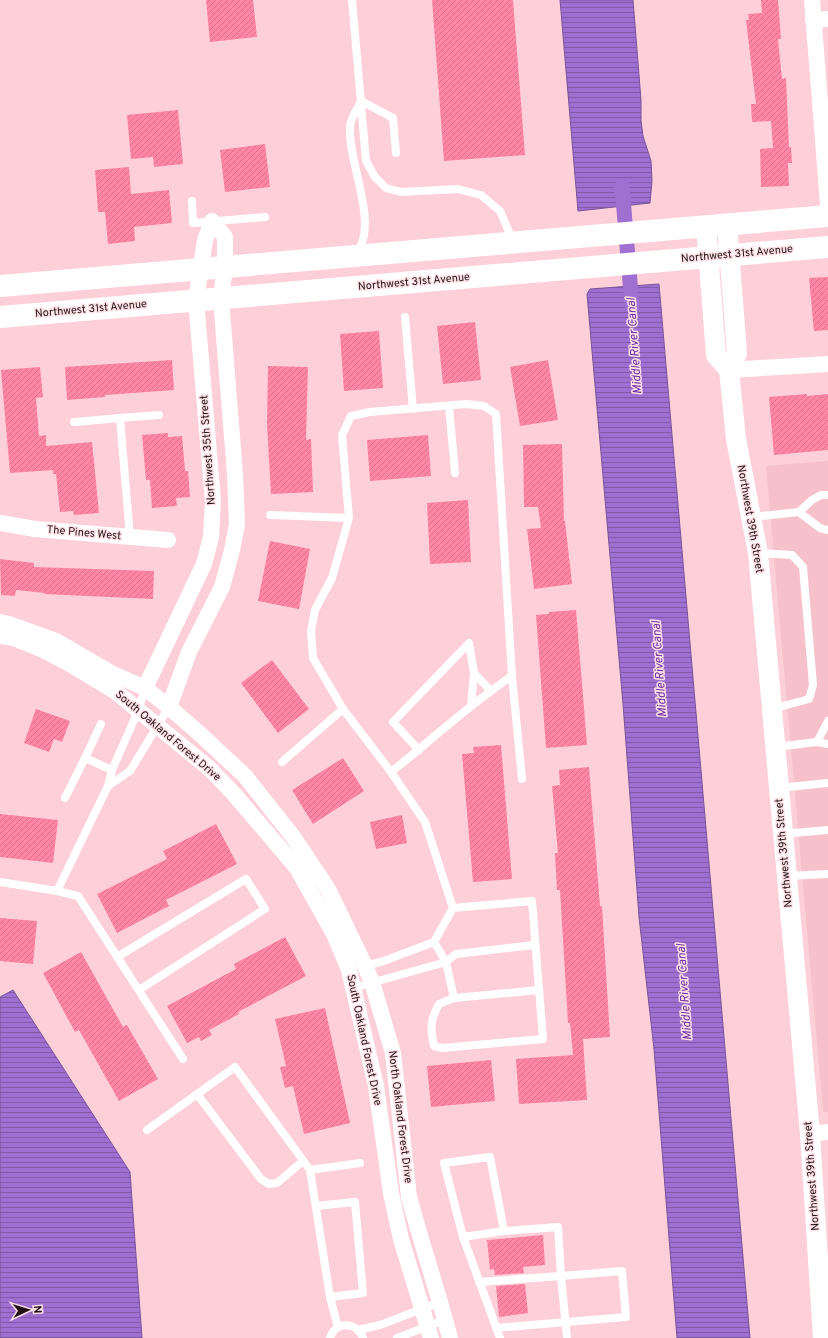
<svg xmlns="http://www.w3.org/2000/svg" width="828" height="1338" font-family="Overpass,sans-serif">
	<defs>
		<pattern id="water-rules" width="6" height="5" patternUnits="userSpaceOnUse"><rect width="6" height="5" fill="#9f6fd2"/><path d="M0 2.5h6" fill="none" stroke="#815aa9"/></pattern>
		<pattern id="building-hatch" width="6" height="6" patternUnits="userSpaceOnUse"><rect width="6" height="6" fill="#fe85a4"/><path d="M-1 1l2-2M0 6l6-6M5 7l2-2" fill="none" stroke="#d9728c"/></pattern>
	</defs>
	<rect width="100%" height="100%" fill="#fdcfd8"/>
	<!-- built -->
	<polygon fill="#f6c1cb" points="828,461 828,1112 823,1112 766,466"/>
	<!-- water -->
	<g fill="url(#water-rules)" stroke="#795399">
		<polygon points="560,0 633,0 641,100 641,121 643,136 651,161 652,181 650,203 578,211"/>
		<polygon points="659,284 750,1338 677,1338 654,1049 639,917 623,704 587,294 590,289"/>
		<polygon points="13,990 130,1172 142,1338 0,1338 0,997"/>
	</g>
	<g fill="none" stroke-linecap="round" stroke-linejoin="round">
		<!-- canal -->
		<polyline stroke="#9f6fd2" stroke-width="15" points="622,186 632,306"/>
	</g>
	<!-- building -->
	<g fill="url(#building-hatch)">
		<polygon points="206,0 253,0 257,37 210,42"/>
		<polygon points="432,0 513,0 525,155 444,161"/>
		<polygon points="761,0 778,0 781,39 778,39 782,79 786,78 789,147 791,147 792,163 788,163 789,186 761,187 760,149 773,148 771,121 752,122 751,104 756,104 746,20 749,20 748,14 762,13"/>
		<polygon points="178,110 183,164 154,167 153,157 131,159 127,115"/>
		<polygon points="265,144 270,187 225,192 220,150"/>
		<polygon points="129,167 131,194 169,190 172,223 134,227 135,241 108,244 105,212 98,212 95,170"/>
		<polygon points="828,277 828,330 814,331 809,278"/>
		<polygon points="475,322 481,380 443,384 437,326"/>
		<polygon points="379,331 383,388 344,391 340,334"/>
		<polygon points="172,360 174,390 105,395 105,397 67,400 65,367"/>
		<polygon points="548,360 558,420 520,426 510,367"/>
		<polygon points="268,366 308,367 306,440 311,439 313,492 271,494 267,424"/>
		<polygon points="40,367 43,397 36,398 39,436 46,435 46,446 92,442 99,513 74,515 73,511 60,512 56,474 53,474 53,470 10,473 1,370"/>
		<polygon points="807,394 807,396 828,394 828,450 774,455 769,397"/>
		<polygon points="168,433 168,437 182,436 185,471 188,471 190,497 176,498 177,506 152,508 150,480 146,480 142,435"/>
		<polygon points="428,435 431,476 370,481 367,440"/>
		<polygon points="562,444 564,521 565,521 572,584 534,589 527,529 541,528 538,507 524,507 523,445"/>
		<polygon points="468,500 471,562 430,564 427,503"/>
		<polygon points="270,541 310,549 299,609 258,601"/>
		<polygon points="0,559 34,563 34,567 154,571 153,599 44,594 45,593 16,590 15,596 1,595"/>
		<polygon points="576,610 587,745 546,748 536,615 549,614 549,612"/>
		<polygon points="272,660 309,709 278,733 241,683"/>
		<polygon points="36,709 70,721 62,742 54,739 49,752 24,743"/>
		<polygon points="501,745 512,879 473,882 462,754 474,753 473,747"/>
		<polygon points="343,758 364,791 313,824 292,790"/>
		<polygon points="589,767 600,906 602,906 610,1037 583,1039 587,1100 519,1104 516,1059 573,1055 570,1023 568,1023 560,890 557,890 555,853 558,853 552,786 560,785 559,770"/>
		<polygon points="0,814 58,820 53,863 0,857"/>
		<polygon points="402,815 407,843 376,849 370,822"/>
		<polygon points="216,824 237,864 166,900 169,906 117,933 97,894 167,859 163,851"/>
		<polygon points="0,918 37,921 33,964 0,961"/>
		<polygon points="285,937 306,976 238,1012 239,1014 209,1030 212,1035 201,1041 199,1037 187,1043 167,1006 236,969 234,964"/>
		<polygon points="81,952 123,1027 127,1025 158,1079 119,1101 79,1030 75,1032 43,973"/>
		<polygon points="325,1008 350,1123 304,1134 293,1086 285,1088 280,1067 286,1066 275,1019"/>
		<polygon points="491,1060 495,1101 431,1107 427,1066"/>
		<polygon points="543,1235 545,1265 523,1267 524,1273 495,1275 494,1269 490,1270 487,1240"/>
		<polygon points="525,1284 528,1313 499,1317 496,1286"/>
	</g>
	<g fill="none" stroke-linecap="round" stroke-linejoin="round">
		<!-- service -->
		<g stroke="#fff" stroke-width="8">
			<polyline points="352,0 366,161 375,177 386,188 401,192 458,189 481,195 500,211 513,241"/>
			<polyline points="361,101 393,118 396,153"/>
			<polyline points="192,201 193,223 265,217"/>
			<path d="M357 253C379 222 348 164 350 127 350 119 357 109 361 102"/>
			<polyline points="405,317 413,409"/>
			<polyline points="449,406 455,473"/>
			<polyline points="74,422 120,418"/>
			<polyline points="799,512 820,528 828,530"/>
			<polyline points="270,515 349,518"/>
			<polyline points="752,517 799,512 812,500 821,495 828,495"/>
			<polyline points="130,537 120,418 159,415"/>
			<polyline points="758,553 792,555 803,567 813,685 809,699 772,709"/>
			<polyline points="145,688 138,711 112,770 108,786 130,771 169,707"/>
			<polyline points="471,706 474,673"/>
			<polyline points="101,724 85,758 112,770"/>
			<polyline points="817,742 828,721"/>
			<polyline points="775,747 817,742 828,744"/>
			<polyline points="419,750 393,722 469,643 474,673 490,690"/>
			<polyline points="282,762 343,709"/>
			<path d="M391 772C432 740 469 704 512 676"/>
			<polyline points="108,786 57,891 78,896 183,1059"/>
			<polyline points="779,788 828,783"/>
			<polyline points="65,798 85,758"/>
			<polyline points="783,834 828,830"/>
			<polyline points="787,876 828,874"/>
			<polyline points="0,882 57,891"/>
			<path d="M453 908 532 901 543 1039 442 1048 434 1046C430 1027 430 1021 439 1004L454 998 446 962 434 942 453 908 425 822 391 772 343 709 313 658 311 631 315 610 332 578 349 518 342 435 351 416 370 412 466 404 484 406 496 414 512 676 522 779"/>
			<polyline points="117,957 246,879 265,909 139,990"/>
			<polyline points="363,966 381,962 434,942"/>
			<polyline points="353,988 446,962 456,954 535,945"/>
			<polyline points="454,998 539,990"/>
			<polyline points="197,1094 261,1179 269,1184 277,1183 303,1161"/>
			<polyline points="147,1130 235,1067 310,1170 330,1297 338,1327"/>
			<polyline points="310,1170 360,1163"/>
			<polyline points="316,1206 355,1202 363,1293 330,1297"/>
			<polyline points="463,1237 500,1338"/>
			<polyline points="479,1282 561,1276 558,1227 504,1231 490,1157 444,1163 463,1237 504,1231"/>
			<polyline points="496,1328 626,1317 622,1271 561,1276 567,1338"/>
			<polyline points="358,1330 380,1325 440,1302"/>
			<path d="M330 1338C335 1321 357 1321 363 1338"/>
			<polyline points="397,1338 444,1320"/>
		</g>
		<!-- minor -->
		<g stroke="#fff" stroke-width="16">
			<polyline points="812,0 828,204"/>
			<polyline points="813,20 828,19"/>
			<polyline points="729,370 828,364"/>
			<polyline points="0,523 35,529 168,540"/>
			<polyline points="0,622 9,624 56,641 111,673 145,688 169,707 200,734 245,776 294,838 328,889 365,966 372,982 393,1053 409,1197 418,1229 440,1302 450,1338"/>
			<polyline points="0,636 14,638 41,649 68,663 116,692 210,769 234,794 297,868 334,934 349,970 376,1086 391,1193 401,1239 431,1338"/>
			<polyline points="145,688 204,564 211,537 213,501 196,300 205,240 212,221 225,237 225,267 221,299 235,474 237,524 232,550 222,587 189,652 169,707"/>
			<polyline points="810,1134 828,1132"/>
		</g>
		<!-- tertiary -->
		<g stroke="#fff" stroke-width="20">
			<polyline points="727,224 737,353 729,370 736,439 758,553 810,1134 823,1338"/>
			<polyline points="706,226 716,355 729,370"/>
		</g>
		<!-- primary -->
		<g stroke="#fff" stroke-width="22">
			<polyline points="0,286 828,216"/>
			<polyline points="0,317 828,247"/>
		</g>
	</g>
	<g text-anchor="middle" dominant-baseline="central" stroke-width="3" stroke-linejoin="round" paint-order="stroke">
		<!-- street labels -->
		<g font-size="11" fill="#201114" stroke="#fee2e7">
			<text transform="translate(737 254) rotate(-5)">Northwest 31st Avenue</text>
			<text transform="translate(414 282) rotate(-5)">Northwest 31st Avenue</text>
			<text transform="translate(91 309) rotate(-5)">Northwest 31st Avenue</text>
			<text transform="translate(208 450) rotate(-94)">Northwest 35th Street</text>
			<text transform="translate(750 519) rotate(80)">Northwest 39th Street</text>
			<text transform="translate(84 533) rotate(5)">The Pines West</text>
			<text transform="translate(168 736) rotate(40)">South Oakland Forest Drive</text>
			<text transform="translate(784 853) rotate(-95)">Northwest 39th Street</text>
			<text transform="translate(364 1040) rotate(78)">South Oakland Forest Drive</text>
			<text transform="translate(400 1117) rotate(83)">North Oakland Forest Drive</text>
			<text transform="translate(812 1176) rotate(-94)">Northwest 39th Street</text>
		</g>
		<!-- water labels -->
		<g font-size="12" font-style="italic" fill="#6a299f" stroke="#fee2e7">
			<text transform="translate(635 346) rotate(-94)">Middle River Canal</text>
			<text transform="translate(660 669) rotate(-94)">Middle River Canal</text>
			<text transform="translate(685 992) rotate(-94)">Middle River Canal</text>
		</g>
	</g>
	<!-- north arrow -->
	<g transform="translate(28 1310) rotate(86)" stroke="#fee2e7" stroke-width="3" paint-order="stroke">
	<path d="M0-3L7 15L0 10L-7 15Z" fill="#201114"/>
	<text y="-6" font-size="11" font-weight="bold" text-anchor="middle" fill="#201114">N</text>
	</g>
</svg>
